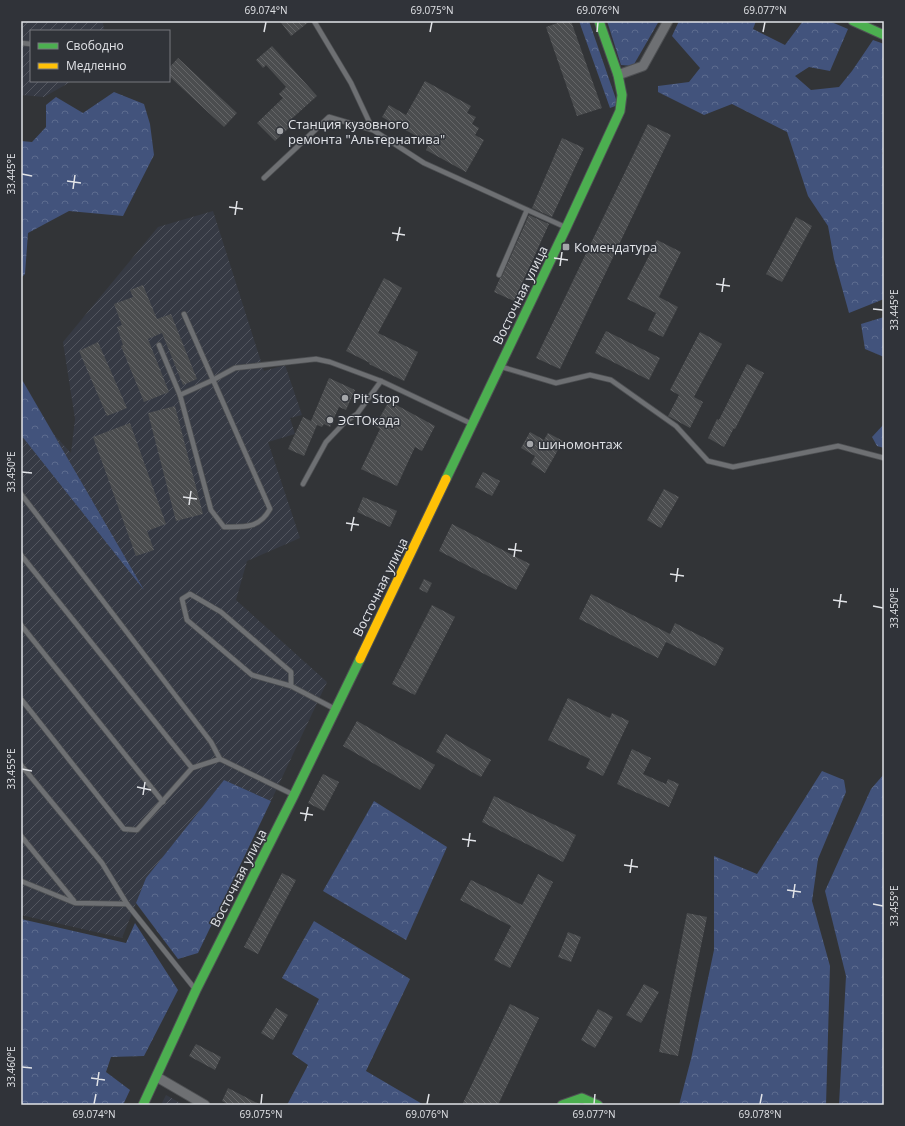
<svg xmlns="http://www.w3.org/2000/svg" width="905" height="1126" font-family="'Open Sans',sans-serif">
	<defs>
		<pattern id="industrial-furrows" width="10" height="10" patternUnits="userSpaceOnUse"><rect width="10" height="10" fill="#363a44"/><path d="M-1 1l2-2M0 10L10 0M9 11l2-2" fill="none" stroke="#53565f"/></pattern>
		<pattern id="forest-crowns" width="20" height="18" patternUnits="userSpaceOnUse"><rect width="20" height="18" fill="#42537c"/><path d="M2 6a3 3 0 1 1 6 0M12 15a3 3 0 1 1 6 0" fill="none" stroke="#5d6c8f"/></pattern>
		<pattern id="building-back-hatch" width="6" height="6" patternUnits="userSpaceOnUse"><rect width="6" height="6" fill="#4b4d4f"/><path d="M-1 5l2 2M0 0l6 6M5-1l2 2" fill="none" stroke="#656668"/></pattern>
	</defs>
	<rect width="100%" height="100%" fill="#323437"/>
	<!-- industrial -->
	<g fill="url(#industrial-furrows)">
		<polygon points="21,21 99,21 103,23 104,31 31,31 31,81 72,81 44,97 21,95"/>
		<polygon points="213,211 264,371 285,365 302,415 290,418 295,434 268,442 300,538 247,561 236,600 327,682 271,801 224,780 146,878 122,938 21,915 21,399 71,453 75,419 63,342 158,227"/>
		<polygon points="166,1095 184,1105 161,1105"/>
	</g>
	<!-- forest -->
	<g fill="url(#forest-crowns)">
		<polygon points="579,21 589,21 618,105 610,108"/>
		<polygon points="607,21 659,21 633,66 621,65"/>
		<polygon points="679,21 756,21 753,29 785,45 803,21 829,21 848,29 830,71 809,67 795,76 811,90 839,87 852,71 873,40 884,44 884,151 882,153 884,157 884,299 849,313 834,259 828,226 808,196 787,132 732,104 704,115 658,92 658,86 689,82 700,68 672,36"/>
		<polygon points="114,92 144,104 150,124 154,155 123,216 69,211 28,233 25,274 21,278 21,141 32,142 46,127 46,105 56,97 83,113"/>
		<polygon points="884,317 884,357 865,349 861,324"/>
		<polygon points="21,378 144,590 21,435"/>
		<polygon points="884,424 884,448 877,446 872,437"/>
		<polygon points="822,771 844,780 846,792 818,859 812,901 830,966 826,1105 679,1105 691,1059 714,950 714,856 757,874"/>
		<polygon points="884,774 884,1105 839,1105 846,976 825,891 871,789"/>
		<polygon points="224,780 271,801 198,953 178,959 136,903 146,878"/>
		<polygon points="374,801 447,847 406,940 323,891"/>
		<polygon points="21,919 126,943 135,923 178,990 144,1056 111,1057 106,1072 130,1090 123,1105 21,1105"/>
		<polygon points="314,921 410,979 366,1071 424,1105 287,1105 308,1065 292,1054 319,999 282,978"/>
	</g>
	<!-- building -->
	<g fill="url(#building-back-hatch)">
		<polygon points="280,21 310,21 291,36"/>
		<polygon points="563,21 571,21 602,108 577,116 546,27"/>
		<polygon points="272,46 317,96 287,123 291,126 275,141 257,123 283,98 279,94 286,87 266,65 263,68 256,60"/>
		<polygon points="178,58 237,113 224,127 169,76 169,68"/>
		<polygon points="425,81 471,106 467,113 476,117 472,124 479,128 475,135 484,140 466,172 426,150 429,143 382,117 389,105 406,115"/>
		<polygon points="648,124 671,135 560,369 536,358"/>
		<polygon points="562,138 584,148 552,217 532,208"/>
		<polygon points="529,215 549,224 514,301 494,292 500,278 502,276"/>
		<polygon points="796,217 812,226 782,282 766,274"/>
		<polygon points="657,240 681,252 659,297 678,307 663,337 648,330 656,313 627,299"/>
		<polygon points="384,278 402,288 378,333 418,352 404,381 369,364 370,363 346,351"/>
		<polygon points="143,285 157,319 171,314 197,379 183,385 162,333 148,339 169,392 144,402 121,346 123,345 117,327 122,325 114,304 133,297 130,290"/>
		<polygon points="606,331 660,358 649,380 595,353"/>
		<polygon points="700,332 722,344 694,397 703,402 690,428 668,416 679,395 670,390"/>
		<polygon points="98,342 127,408 107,416 79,351"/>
		<polygon points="747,364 764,373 735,429 734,428 724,447 708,438 717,419 719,420"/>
		<polygon points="329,378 355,390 346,410 339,407 330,427 324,424 322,427 317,425 304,456 288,449 303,417 311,421"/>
		<polygon points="389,401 435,426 422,451 415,447 397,486 361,469 380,429 375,426"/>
		<polygon points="175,406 203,514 176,521 148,413"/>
		<polygon points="130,423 166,524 147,531 154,550 136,556 93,437"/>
		<polygon points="530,432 544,440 548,433 563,441 545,473 531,464 535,456 521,448"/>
		<polygon points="483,472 500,481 492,496 475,487"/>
		<polygon points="664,489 679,497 661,528 647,520"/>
		<polygon points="363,497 397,511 390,527 357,512"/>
		<polygon points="452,524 530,564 516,590 439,551"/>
		<polygon points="424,579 432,583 427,593 419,589"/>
		<polygon points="591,594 670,634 675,623 724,648 715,666 666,642 658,658 579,619"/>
		<polygon points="432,605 455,617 415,695 392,684"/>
		<polygon points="568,698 610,718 612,713 629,721 603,776 586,768 590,759 548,740"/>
		<polygon points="357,721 435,765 420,790 343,746"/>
		<polygon points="446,734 491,760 481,777 436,752"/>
		<polygon points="632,749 651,758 643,774 666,784 668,779 679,784 669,807 617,784"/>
		<polygon points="323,774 339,782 324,811 308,803"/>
		<polygon points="494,796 576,835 563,862 482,822"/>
		<polygon points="282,873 296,880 258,954 244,947"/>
		<polygon points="538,874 553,882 510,968 494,960 511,926 460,900 471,880 522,905"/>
		<polygon points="687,913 707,917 678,1056 659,1052"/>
		<polygon points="568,932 581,937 571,962 558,957"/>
		<polygon points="644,984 659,992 641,1023 626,1015"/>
		<polygon points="510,1004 539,1018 498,1105 462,1105"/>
		<polygon points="276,1008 288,1015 273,1040 261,1033"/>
		<polygon points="598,1009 613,1017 595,1048 581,1040"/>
		<polygon points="196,1044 221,1057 215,1070 189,1056"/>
		<polygon points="228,1088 261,1105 229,1105 222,1101"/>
	</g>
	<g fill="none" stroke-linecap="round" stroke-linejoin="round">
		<!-- lane casing -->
		<g stroke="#4e5053" stroke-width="6">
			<g id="lane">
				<polyline points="314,21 351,83 373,130"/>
				<polyline points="21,43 31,44"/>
				<polyline points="264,178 329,117 373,130 424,163 565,227"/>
				<polyline points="499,275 527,210"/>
				<path d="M184 314 270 509C259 529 244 527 224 527L211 510 180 395 213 380 235 368 316 359 330 362 381 381 472 424"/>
				<polyline points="159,345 180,395"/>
				<polyline points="502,367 556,383 590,375 611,380 676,426 708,461 733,467 838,446 884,458"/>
				<polyline points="303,484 326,442 346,421 357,414 381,381"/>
				<polyline points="21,494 211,742 220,759 292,794"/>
				<polyline points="21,555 192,768"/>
				<polyline points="21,625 163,802"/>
				<polyline points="291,686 291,672 221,612 190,594 182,599 187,620 252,675 291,686 335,709"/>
				<polyline points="21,699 124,829 137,830 192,768 220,759"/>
				<polyline points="21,765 102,863 127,904 195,989"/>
				<polyline points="21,836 74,901"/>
				<polyline points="21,881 75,903 127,904"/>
			</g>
		</g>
		<!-- street casing -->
		<g stroke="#4e5053" stroke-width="11">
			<g id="street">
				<polyline points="618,75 643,66 668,21"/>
				<polyline points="157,1077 205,1105"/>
			</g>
		</g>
		<!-- fast casing -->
		<g stroke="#4e5053" stroke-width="11">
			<g id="fast">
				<polyline points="853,21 884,35"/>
				<polyline points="446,479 566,228 620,111 622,95 618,75 599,21"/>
				<polyline points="143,1105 196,990 294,795 360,659"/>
				<polyline points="562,1105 582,1098 598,1105"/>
			</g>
		</g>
		<!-- slow casing -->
		<g stroke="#4e5053" stroke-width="11">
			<polyline id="slow" points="360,659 446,479"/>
		</g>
		<!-- lane -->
		<use href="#lane" stroke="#6e7073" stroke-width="4.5"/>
		<!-- street -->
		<use href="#street" stroke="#6e7073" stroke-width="9"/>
		<!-- fast -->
		<use href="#fast" stroke="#4caf50" stroke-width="9"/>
		<!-- slow -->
		<use href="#slow" stroke="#ffc107" stroke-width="9"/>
	</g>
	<!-- ticks -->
	<path fill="none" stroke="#e1e3e7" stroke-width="1.5" d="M264 32 266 22M430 32 432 22M597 32 598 22M763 32 765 22M22 174 32 176M67 181 81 183M73 189 75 175M229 207 243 209M235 215 237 201M392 233 405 235M397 241 400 227M554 258 568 260M560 266 562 252M716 284 730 286M722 292 724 278M873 309 883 310M22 472 32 473M183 497 197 499M189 505 191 491M346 523 359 525M351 531 354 517M508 549 522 551M514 557 516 543M670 574 684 576M676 582 678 568M833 600 847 602M873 606 883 608M839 608 841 594M22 769 32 771M137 787 151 790M143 795 145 782M300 813 313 815M305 821 308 807M462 839 476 841M468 847 470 833M624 865 638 867M630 873 632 859M787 890 801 892M793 898 795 884M873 904 883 906M22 1067 32 1068M91 1078 105 1080M97 1086 99 1072M94 1104 96 1094M261 1104 262 1094M427 1104 429 1094M594 1104 595 1094M760 1104 762 1094"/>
	<!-- markers -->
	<g fill="#a4a6a9" stroke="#303339" stroke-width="1.5">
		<circle cx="280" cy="131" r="4"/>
		<rect x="562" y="243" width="8" height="8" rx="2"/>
		<circle cx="345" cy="398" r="4"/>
		<circle cx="330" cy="420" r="4"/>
		<circle cx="530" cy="444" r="4"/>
	</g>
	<g text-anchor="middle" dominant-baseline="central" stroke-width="3" stroke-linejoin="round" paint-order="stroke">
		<!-- poi labels -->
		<g font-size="13" fill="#e1e3e7" stroke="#303339" text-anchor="start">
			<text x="288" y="124">Станция кузовного<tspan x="288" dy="15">ремонта "Альтернатива"</tspan></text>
			<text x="574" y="247">Комендатура</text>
			<text x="353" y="398">Pit Stop</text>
			<text x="338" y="420">ЭСТОкада</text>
			<text x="538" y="444">шиномонтаж</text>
		</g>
		<!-- street labels -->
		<g font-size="13" fill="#e1e3e7" stroke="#303339">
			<text transform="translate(520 295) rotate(-64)">Восточная улица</text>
			<text transform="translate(380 587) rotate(-64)">Восточная улица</text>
			<text transform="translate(238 878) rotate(-63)">Восточная улица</text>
		</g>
	</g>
	<!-- border -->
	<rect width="905" height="1126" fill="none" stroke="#303339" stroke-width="44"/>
	<!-- legend -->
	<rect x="30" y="30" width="140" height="52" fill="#303339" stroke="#77797f"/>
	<rect x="38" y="43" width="20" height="6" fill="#4caf50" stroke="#77797f"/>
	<text x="66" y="50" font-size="12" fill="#e1e3e7">Свободно</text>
	<rect x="38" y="63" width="20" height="6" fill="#ffc107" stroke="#77797f"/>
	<text x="66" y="70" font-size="12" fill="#e1e3e7">Медленно</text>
	<rect x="22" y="22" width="861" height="1082" fill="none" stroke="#e1e3e7" stroke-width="1.5"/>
	<g font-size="10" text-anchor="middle" fill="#e1e3e7">
		<text x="266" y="14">69.074°N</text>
		<text x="432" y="14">69.075°N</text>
		<text x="598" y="14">69.076°N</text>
		<text x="765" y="14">69.077°N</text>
		<text transform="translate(11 174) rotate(-90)" y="4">33.445°E</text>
		<text transform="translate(894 310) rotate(-90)" y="4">33.445°E</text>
		<text transform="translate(11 472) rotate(-90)" y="4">33.450°E</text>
		<text transform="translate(894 608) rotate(-90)" y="4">33.450°E</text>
		<text transform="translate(11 769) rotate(-90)" y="4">33.455°E</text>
		<text transform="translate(894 906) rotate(-90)" y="4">33.455°E</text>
		<text transform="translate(11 1067) rotate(-90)" y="4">33.460°E</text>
		<text x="94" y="1118">69.074°N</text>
		<text x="261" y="1118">69.075°N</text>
		<text x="427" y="1118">69.076°N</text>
		<text x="594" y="1118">69.077°N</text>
		<text x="760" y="1118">69.078°N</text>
	</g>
</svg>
